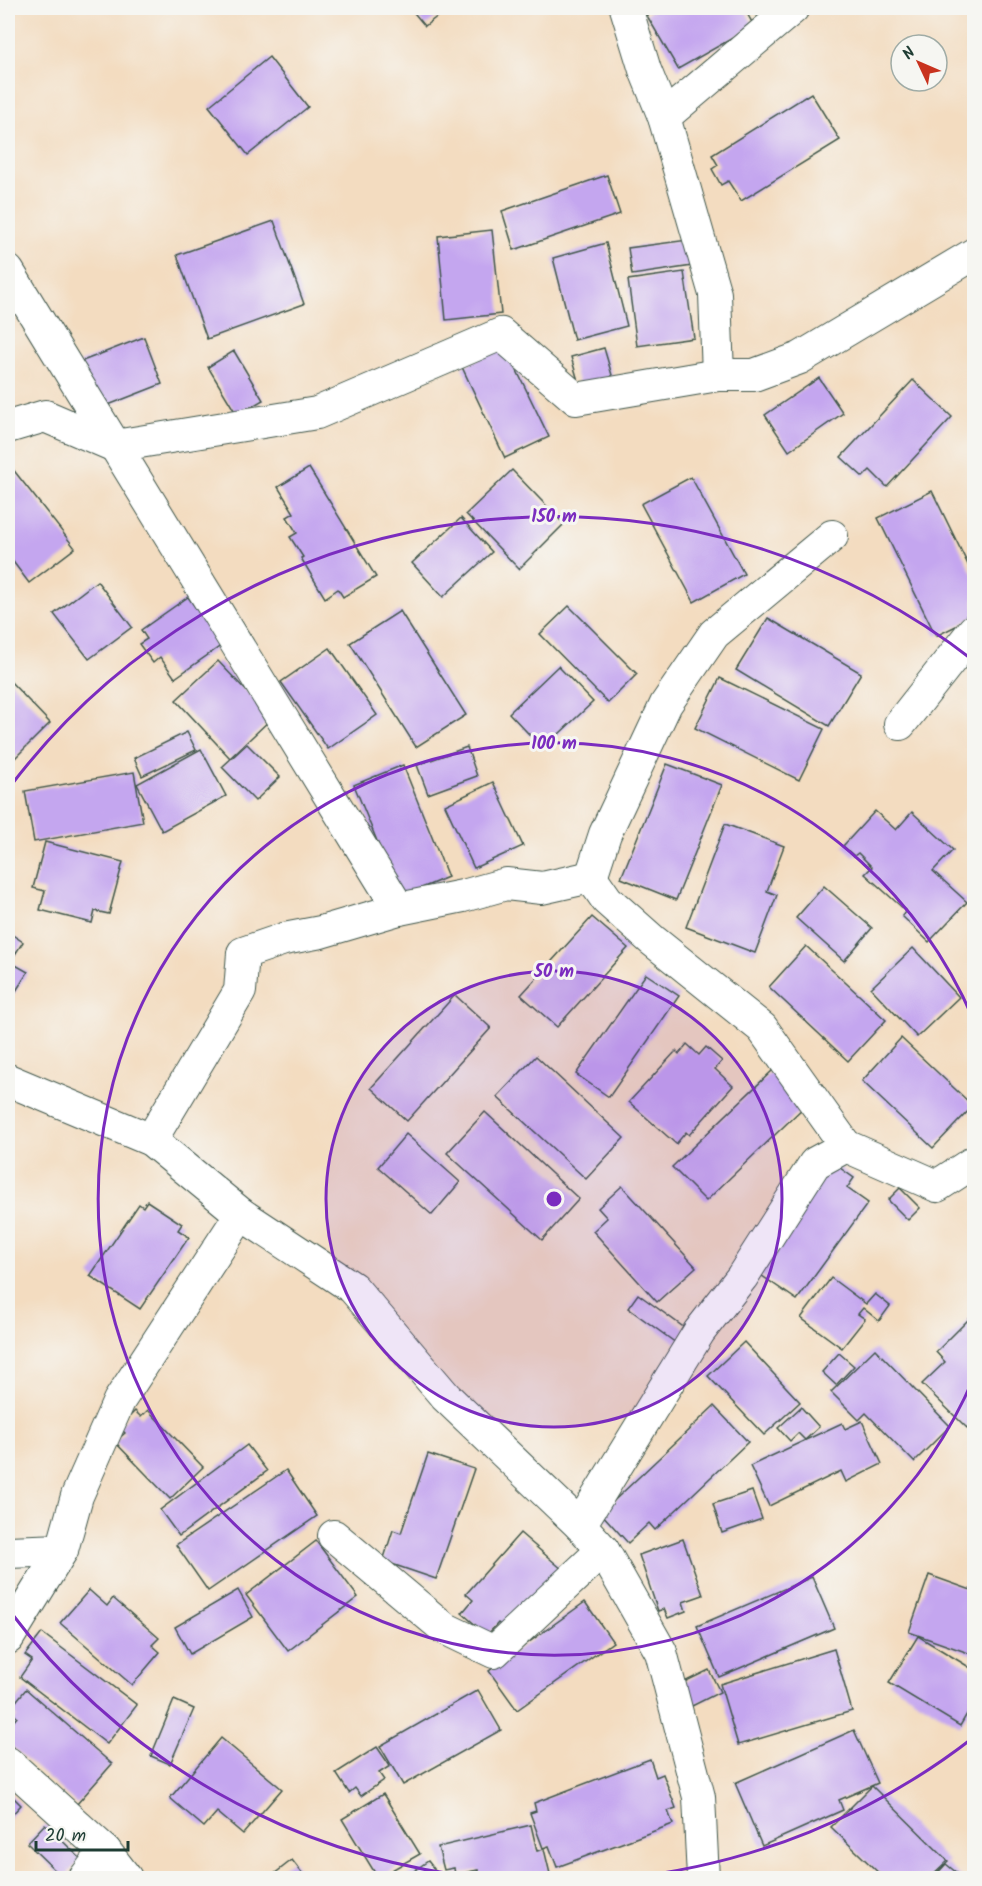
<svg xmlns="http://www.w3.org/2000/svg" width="982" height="1886" font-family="Kalam,sans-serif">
	<rect width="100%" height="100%" fill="#f6f6f2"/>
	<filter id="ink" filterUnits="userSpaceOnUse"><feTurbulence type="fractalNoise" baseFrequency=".0167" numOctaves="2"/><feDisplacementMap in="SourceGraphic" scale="12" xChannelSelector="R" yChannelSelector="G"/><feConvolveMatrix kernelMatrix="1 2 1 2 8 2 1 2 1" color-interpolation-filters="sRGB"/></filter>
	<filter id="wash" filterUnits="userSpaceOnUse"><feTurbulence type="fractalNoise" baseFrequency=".008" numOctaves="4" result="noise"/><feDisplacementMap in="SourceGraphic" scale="24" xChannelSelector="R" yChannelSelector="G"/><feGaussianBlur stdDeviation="1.35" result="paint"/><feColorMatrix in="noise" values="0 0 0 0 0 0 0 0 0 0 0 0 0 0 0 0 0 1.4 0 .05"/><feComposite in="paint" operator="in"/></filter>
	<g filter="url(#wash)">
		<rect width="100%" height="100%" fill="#f3dcc0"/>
		<g id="blocks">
			<!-- building -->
			<g fill="#c4a6ef">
				<polygon points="410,8 448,8 425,26"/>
				<polygon points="657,8 744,8 754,26 678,69 646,14"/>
				<polygon points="269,57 308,107 248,155 209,106"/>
				<polygon points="811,93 840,140 741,201 728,181 721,185 712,169 718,165 712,155"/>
				<polygon points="607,175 620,214 514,250 502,211"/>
				<polygon points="274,221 304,304 207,339 177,255"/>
				<polygon points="492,230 501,314 446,320 438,236"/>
				<polygon points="688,240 692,266 632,275 628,248"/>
				<polygon points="606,243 627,326 574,340 553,258"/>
				<polygon points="684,272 694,338 637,346 628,280"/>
				<polygon points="144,337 162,384 98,409 80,362"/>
				<polygon points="505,346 549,437 505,458 462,367"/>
				<polygon points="604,348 614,382 581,391 571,357"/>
				<polygon points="234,351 263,400 237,415 208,367"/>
				<polygon points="819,378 843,413 789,451 765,415"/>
				<polygon points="913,380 952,417 887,487 870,470 863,477 841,457"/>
				<polygon points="8,463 75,548 29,583 8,555"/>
				<polygon points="309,468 376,577 343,597 338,589 325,598 301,558 303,557 290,537 297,533 287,517 294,513 278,487"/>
				<polygon points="512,470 564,524 519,569 466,514"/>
				<polygon points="691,477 744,574 694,602 641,504"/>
				<polygon points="932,491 974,577 974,617 936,636 878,518"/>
				<polygon points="461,518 492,552 443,597 412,563"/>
				<polygon points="97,581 132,627 89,659 54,614"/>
				<polygon points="188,597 222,645 175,678 160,657 153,663 139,644 147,639 141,630"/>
				<polygon points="569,606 637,674 608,703 540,634"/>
				<polygon points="400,611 466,715 416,747 350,643"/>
				<polygon points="768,618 861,673 829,726 736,670"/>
				<polygon points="330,648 377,715 328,749 281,682"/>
				<polygon points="218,661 272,718 230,758 176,700"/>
				<polygon points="558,666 593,702 543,749 509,713"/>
				<polygon points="720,678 824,729 799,780 695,728"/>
				<polygon points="8,679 50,723 8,765"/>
				<polygon points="187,732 196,750 142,776 134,758"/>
				<polygon points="247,744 280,777 255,801 222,767"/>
				<polygon points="467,747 477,776 428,794 417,765"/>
				<polygon points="201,749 226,796 162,831 137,784"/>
				<polygon points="667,764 722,785 676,900 621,878"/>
				<polygon points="403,765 448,877 400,897 354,785"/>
				<polygon points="134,772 143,822 34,842 25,791"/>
				<polygon points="493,782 523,846 474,868 445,805"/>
				<polygon points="875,811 896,830 912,812 953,850 933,871 967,902 929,942 902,916 906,911 865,874 872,867 858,853 854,856 843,846"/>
				<polygon points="725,824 784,846 767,891 777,895 755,953 686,927"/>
				<polygon points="45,842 123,862 109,914 95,911 92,923 40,910 45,891 33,888"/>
				<polygon points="824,886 872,928 844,961 796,918"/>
				<polygon points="592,917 628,948 557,1027 521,995"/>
				<polygon points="8,932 23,942 10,962 28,972 9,1002 8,1001"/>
				<polygon points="806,946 886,1020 848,1061 769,987"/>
				<polygon points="913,948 959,997 917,1037 871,988"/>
				<polygon points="646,974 679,996 609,1097 576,1074"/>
				<polygon points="455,995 491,1028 407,1121 371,1088"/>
				<polygon points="901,1038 973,1106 933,1148 862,1081"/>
				<polygon points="687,1044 699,1055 706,1047 722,1061 715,1069 733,1086 689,1135 686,1132 676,1144 629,1102 676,1051 679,1054"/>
				<polygon points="536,1056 624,1138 586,1179 497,1097"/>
				<polygon points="774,1069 807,1104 706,1201 672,1167"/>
				<polygon points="485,1112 579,1199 542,1240 447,1153"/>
				<polygon points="406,1134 460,1182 432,1215 378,1167"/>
				<polygon points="833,1163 854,1178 847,1188 868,1203 797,1300 755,1271"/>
				<polygon points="622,1186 696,1267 657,1302 593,1231 607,1218 598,1208"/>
				<polygon points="900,1188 920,1208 908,1220 888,1200"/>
				<polygon points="147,1201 182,1224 178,1230 189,1237 140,1309 90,1276 139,1204 143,1207"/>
				<polygon points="831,1278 866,1304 875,1294 890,1306 879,1321 863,1308 858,1314 865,1319 842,1348 801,1318"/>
				<polygon points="638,1294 686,1329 676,1343 628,1308"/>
				<polygon points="974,1314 974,1420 967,1428 922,1384 945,1362 936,1352"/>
				<polygon points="744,1342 800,1402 764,1435 708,1376"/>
				<polygon points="875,1349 950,1426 914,1462 866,1413 859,1420 831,1392"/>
				<polygon points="839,1353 854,1366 836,1385 822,1372"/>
				<polygon points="714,1406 748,1442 655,1530 649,1523 628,1543 601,1513"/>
				<polygon points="801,1407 819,1427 805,1440 798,1433 790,1441 778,1428"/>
				<polygon points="148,1410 203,1467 170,1499 115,1442 125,1433 119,1427 135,1411 141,1417"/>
				<polygon points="862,1421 882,1464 846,1482 841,1471 769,1506 750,1466 842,1423 845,1429"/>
				<polygon points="247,1445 267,1471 179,1536 160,1510"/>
				<polygon points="428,1454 474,1469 436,1579 383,1561 393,1530 401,1533"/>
				<polygon points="286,1470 317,1516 208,1591 176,1545"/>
				<polygon points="752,1491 762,1519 722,1533 713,1504"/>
				<polygon points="520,1533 563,1570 509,1632 498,1623 487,1635 462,1613 473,1600 466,1594"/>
				<polygon points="683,1539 703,1595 683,1602 686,1611 668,1618 664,1609 658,1611 639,1555"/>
				<polygon points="316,1541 358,1597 288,1651 246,1595"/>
				<polygon points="929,1575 974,1591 974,1655 909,1632"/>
				<polygon points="812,1577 834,1628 719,1677 697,1626"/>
				<polygon points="89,1590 107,1606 113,1598 159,1638 152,1645 160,1652 132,1685 60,1623"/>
				<polygon points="238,1590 253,1617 190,1654 175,1627"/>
				<polygon points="585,1602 613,1642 517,1710 489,1671"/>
				<polygon points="42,1633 137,1705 107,1744 20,1677 32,1660 25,1655"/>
				<polygon points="918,1636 974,1670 974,1702 960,1726 889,1683"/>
				<polygon points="834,1649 852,1711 738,1745 720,1684"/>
				<polygon points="709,1670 720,1692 692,1706 680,1684"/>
				<polygon points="26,1689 112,1764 77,1804 8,1743 8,1728 17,1717 9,1710"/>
				<polygon points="478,1690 501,1730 403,1785 380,1746"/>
				<polygon points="174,1700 194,1709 170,1764 151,1756"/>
				<polygon points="854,1730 878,1783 839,1800 843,1810 762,1846 735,1783"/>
				<polygon points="221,1738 282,1789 243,1834 217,1812 204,1827 170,1798"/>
				<polygon points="377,1747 390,1766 379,1773 384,1780 361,1796 355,1788 349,1793 336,1773"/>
				<polygon points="650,1759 656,1777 663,1774 676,1808 668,1811 673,1824 557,1867 549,1846 543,1848 530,1813 536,1811 534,1803"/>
				<polygon points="872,1786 948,1861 930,1878 884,1878 831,1827"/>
				<polygon points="8,1792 21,1805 8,1819"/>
				<polygon points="383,1794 420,1854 378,1878 342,1819"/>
				<polygon points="45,1824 81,1859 63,1878 27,1843"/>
				<polygon points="531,1825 537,1851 544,1849 551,1878 480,1878 478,1870 455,1875 454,1868 444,1870 438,1847"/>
				<polygon points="292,1860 306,1878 269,1878"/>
				<polygon points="428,1861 441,1878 404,1878"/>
				<polygon points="946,1864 963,1878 933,1878"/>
			</g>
		</g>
	</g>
	<g filter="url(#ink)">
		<use href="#blocks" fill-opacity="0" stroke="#3f5549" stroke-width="1.5"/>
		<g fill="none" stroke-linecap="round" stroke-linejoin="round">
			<!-- street casing -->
			<g stroke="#3f5549" stroke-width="34">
				<g id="street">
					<polyline points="626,8 645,70 664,117 715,294 718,375 754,375 800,358 974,254"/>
					<polyline points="664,117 793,8"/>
					<polyline points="8,271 399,909"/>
					<polyline points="8,427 45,416 115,446 317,413 501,334 576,399 718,375"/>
					<polyline points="900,724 974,630"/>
					<polyline points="591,877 605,834 666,704 714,634 832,536"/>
					<polyline points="8,1080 151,1140 241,1214 353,1288 446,1397 580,1525 603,1550 661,1652 699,1797 703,1878"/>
					<polyline points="151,1140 240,991 243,953 284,939 321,932 399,909 463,896 506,884 542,888 591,877 607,900 652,940 762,1028 846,1146 815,1163 742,1277 699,1332 580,1525"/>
					<polyline points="846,1146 937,1186 974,1162"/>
					<polyline points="334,1536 444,1628 494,1652 603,1550"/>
					<polyline points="8,1552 62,1550"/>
					<polyline points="8,1638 62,1550 77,1496 119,1401 241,1214"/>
					<polyline points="8,1763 105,1851 126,1878"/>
					<polyline points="85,1878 105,1851"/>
				</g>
			</g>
			<!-- street -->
			<use href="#street" stroke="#fff" stroke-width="32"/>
		</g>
	</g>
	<!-- distance rings -->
	<circle cx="554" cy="1199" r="228" fill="#7b2cbf" fill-opacity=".12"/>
	<g fill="none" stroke="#7b2cbf" stroke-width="3">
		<circle cx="554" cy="1199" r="228"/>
		<path d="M974 1377A456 456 0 1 1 974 1021"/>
		<path d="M974 1737A683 683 0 0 1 625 1878M483 1878A683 683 0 0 1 9 1610M9 788A683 683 0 0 1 974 661"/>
	</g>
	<circle cx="554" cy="1199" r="9" fill="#7b2cbf" stroke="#f6f6f2" stroke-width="3"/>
	<g font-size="18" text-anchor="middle" font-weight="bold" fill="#7b2cbf" stroke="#f6f6f2" stroke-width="6" stroke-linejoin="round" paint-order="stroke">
		<text x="554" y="522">150 m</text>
		<text x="554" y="749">100 m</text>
		<text x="554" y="977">50 m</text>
	</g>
	<!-- margin -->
	<rect width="982" height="1886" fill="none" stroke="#f6f6f2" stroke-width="30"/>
	<!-- north arrow -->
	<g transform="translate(919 63) rotate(314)"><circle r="28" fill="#f6f6f2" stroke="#a0aca6" stroke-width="1.5"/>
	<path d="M0-4.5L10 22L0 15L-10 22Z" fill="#c8321e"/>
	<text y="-9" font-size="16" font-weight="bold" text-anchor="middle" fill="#1f3d34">N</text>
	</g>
	<!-- scale -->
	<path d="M36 1841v9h92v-9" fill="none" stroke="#1f3d34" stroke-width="3"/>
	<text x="45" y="1841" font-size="18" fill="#1f3d34" stroke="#f6f6f2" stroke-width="4.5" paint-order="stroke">20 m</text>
</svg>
